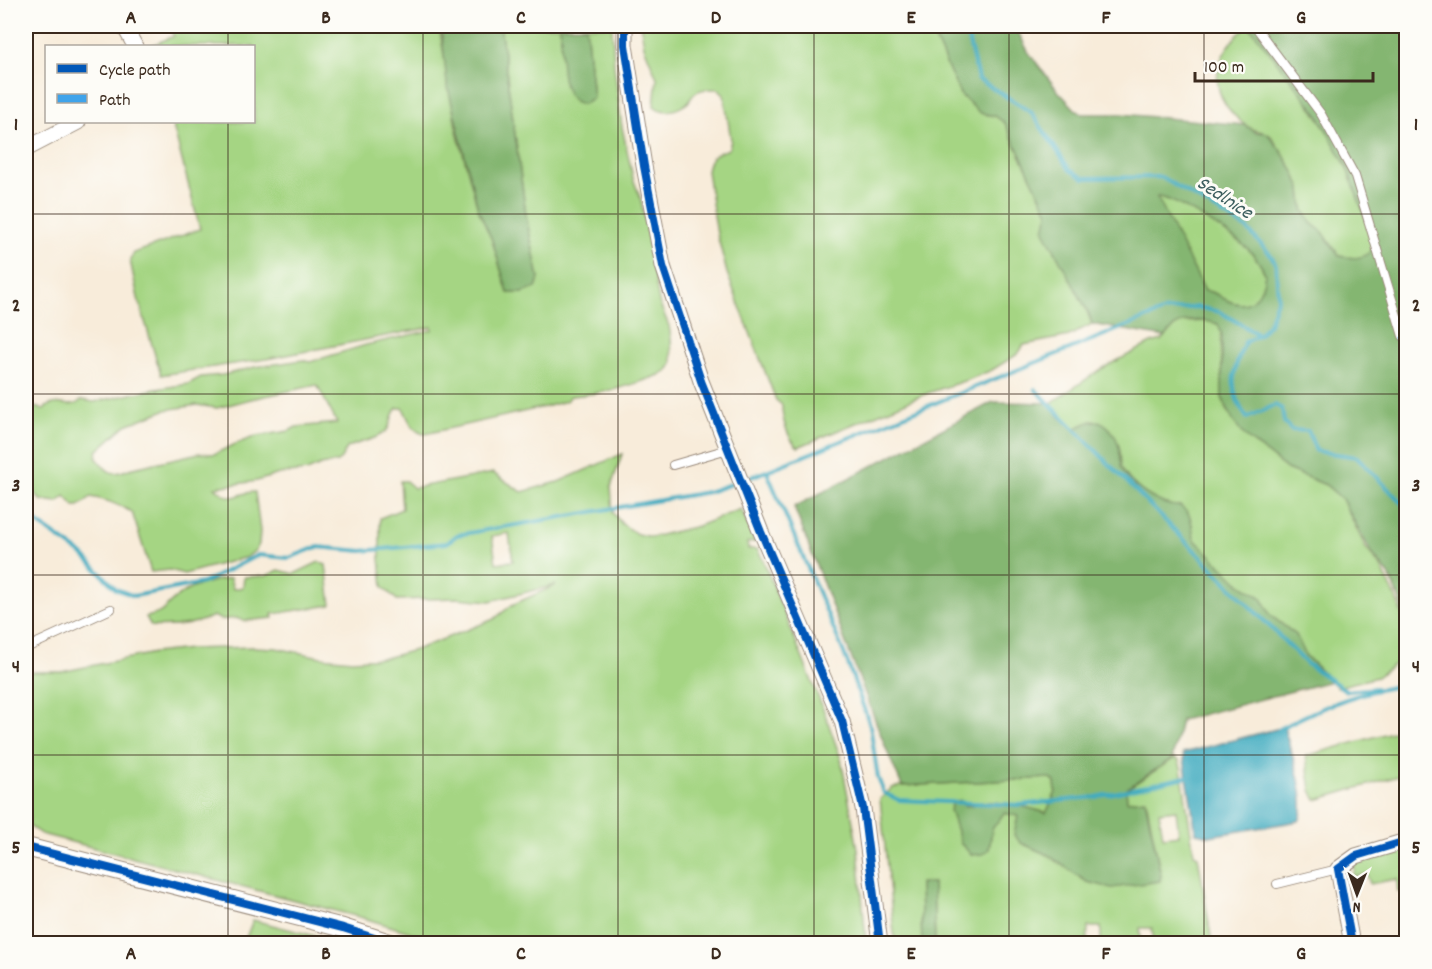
<svg xmlns="http://www.w3.org/2000/svg" width="1432" height="969" font-family="Dekko,sans-serif">
	<rect width="100%" height="100%" fill="#fdfcf7"/>
	<filter id="ink" filterUnits="userSpaceOnUse"><feTurbulence type="fractalNoise" baseFrequency=".0167" numOctaves="2"/><feDisplacementMap in="SourceGraphic" scale="12" xChannelSelector="R" yChannelSelector="G"/><feConvolveMatrix kernelMatrix="1 2 1 2 8 2 1 2 1" color-interpolation-filters="sRGB"/></filter>
	<filter id="wash" filterUnits="userSpaceOnUse"><feTurbulence type="fractalNoise" baseFrequency=".008" numOctaves="4" result="noise"/><feDisplacementMap in="SourceGraphic" scale="24" xChannelSelector="R" yChannelSelector="G"/><feGaussianBlur stdDeviation="1.35" result="paint"/><feColorMatrix in="noise" values="0 0 0 0 0 0 0 0 0 0 0 0 0 0 0 0 0 1.4 0 .05"/><feComposite in="paint" operator="in"/></filter>
	<g filter="url(#wash)">
		<rect width="100%" height="100%" fill="#f8ecda"/>
		<!-- green -->
		<g fill="#a5d583" stroke="#708050" stroke-width="1.5" fill-rule="evenodd">
			<path d="M169 26H439L456 127 478 209 492 240 508 293H522L536 288 539 278 527 222 500 26H560L561 35 593 97 586 26H612L614 66 622 127 633 178 641 200 659 302 669 326 671 339 672 364 667 372C635 385 605 394 571 396L566 401 549 406 425 434C413 433 408 418 403 408H397C391 414 392 423 387 430 378 440 359 441 347 448L341 459 337 462 321 465 307 471 279 474 257 481 215 487C236 507 236 491 255 492L260 531 259 544 256 550 247 557 184 574 170 570 151 572 132 512C119 505 105 499 91 497L79 506H74L65 496 58 502 40 500 26 480V433L32 427 26 423V406L44 409C59 396 68 412 82 400L94 402 150 390 188 384 201 377 223 375 255 367 303 360 310 362 366 345 432 330V327L266 359 161 375 138 298 130 260 134 253 200 229 172 122H254V46H150L174 36ZM317 385 337 423 296 427 289 431 257 436 238 443 214 454 199 453 129 469C111 477 107 472 96 457L98 450 126 425 165 410 197 405 217 408 251 399Z"/>
			<path d="M641 26H929L960 94 980 113 995 116 1005 123 1048 212 1092 324 1069 336 1024 345 1018 354 992 370 970 379 928 393 798 447C787 437 782 420 782 405L776 400 727 273 717 234 707 171C709 156 715 153 729 149L731 140 724 94 719 89C711 89 702 88 695 93 691 96 690 102 686 104 676 111 663 114 654 106L657 78 644 46Z"/>
			<path d="M1247 26H1249C1285 69 1319 112 1344 162 1357 188 1366 217 1375 244 1369 260 1353 259 1339 256L1323 233 1311 223 1303 209 1301 189 1294 172 1271 136C1263 130 1253 132 1245 125 1205 93 1211 58 1247 26Z"/>
			<path d="M1156 197C1174 197 1235 237 1249 250 1256 257 1261 265 1265 274 1263 293 1253 310 1231 302 1220 298 1218 292 1205 291Z"/>
			<path d="M1208 321 1218 324 1221 329 1222 397 1227 411 1246 437 1287 469 1326 485 1342 499 1366 548 1381 567 1396 598 1406 626V660L1393 665 1377 677 1337 687 1306 656 1296 635 1270 615 1262 598 1240 584 1194 539 1191 520 1180 506C1160 507 1128 486 1121 466 1120 460 1121 453 1119 447 1115 438 1101 428 1094 420L1074 429 1059 416 1051 403 1103 368 1151 343 1162 340 1174 327 1183 322Z"/>
			<path d="M622 454 611 487 613 513 622 524 637 534 652 537 698 526 741 509 755 542 747 543 748 549H757L763 560 825 714 841 759 858 849 866 943H445L367 919 41 834 29 826C30 775 25 725 26 674L31 672H61L154 653 190 649 253 647 276 648 321 657 352 660 385 658 415 650 472 628 494 619 512 605 556 585 490 601 457 598 397 600 383 587 380 558V518L402 509 400 481H406L414 488 493 473 522 492 558 482ZM509 533 513 561 496 563 492 536Z"/>
			<path d="M319 562 326 565 331 605 272 614 273 618 244 621 236 618 221 620 214 616C194 625 174 628 151 626L146 617C168 613 164 605 181 594 193 586 215 580 230 578L233 589 243 587 244 577 266 576 279 570 294 574Z"/>
			<polygon points="1406,728 1406,774 1316,800 1311,790 1306,756"/>
			<path d="M1175 758 1179 761 1181 768 1194 854 1198 856 1212 943H1154L1152 928H1140L1141 943H1101V927H1088L1087 943H935L933 883 920 884 922 943H895L880 799 892 788 902 786 1050 778 1055 782 1056 792 1047 813C1027 807 1005 801 984 802 977 803 972 806 965 806L960 801 953 802 989 849 992 829 1004 813 1018 816 1021 843 1048 855 1087 882 1161 876 1146 799 1127 801 1126 789ZM1176 810 1179 835 1163 837 1159 812Z"/>
			<polygon points="1406,843 1406,891 1398,892 1397,879 1370,884 1367,874 1352,877 1355,869 1351,863"/>
			<polygon points="253,920 342,943 244,943"/>
		</g>
		<!-- forest -->
		<g fill="#84b671" stroke="#607048" stroke-width="1.5" fill-rule="evenodd">
			<polygon points="441,26 500,26 527,222 539,278 536,288 522,293 508,293 492,240 478,209 467,165 447,84"/>
			<path d="M560 26H586L593 98 583 104C555 101 563 46 560 26Z"/>
			<path d="M929 26H1015L1029 53 1058 91 1075 109 1082 114H1121L1245 125 1256 132 1267 133 1282 152 1294 172 1301 189 1303 209 1311 223 1323 232 1339 256C1353 259 1369 260 1375 244L1345 163 1316 112 1249 26H1406V626L1401 602 1389 575 1371 552 1342 499 1326 485 1287 469 1246 437 1233 421 1222 397V335L1218 324C1206 320 1186 318 1175 326 1171 329 1169 334 1165 337L1092 324 1089 314 1044 231 1048 212 1005 123 995 116 980 113 960 94ZM1157 197C1174 197 1235 237 1249 250 1256 257 1261 265 1265 273 1263 293 1252 310 1231 302 1220 298 1218 292 1205 291Z"/>
			<path d="M993 402 1051 403 1059 416 1074 429C1080 426 1089 420 1096 421 1107 421 1117 437 1119 447 1120 453 1120 460 1121 466 1128 486 1160 507 1180 506L1188 513 1191 520 1194 539 1240 584 1262 598 1270 615 1296 635 1306 656 1331 681 1181 720 1172 759 1126 789 1127 801 1145 799 1161 876 1160 881 1112 888 1087 882 1048 855 1021 843 1014 835 1018 816 1004 813 992 829 989 849 983 854 972 855 961 844 950 810 953 802 960 800 965 806C972 806 977 803 984 802 1005 801 1027 807 1046 813L1056 792 1055 782 1050 778 902 786 887 751 794 507Z"/>
			<polygon points="920,883 933,883 935,943 922,943"/>
		</g>
		<!-- water -->
		<path fill="#40abc0" stroke="#3e6a6f" stroke-width="1.5" d="M1284 727C1290 750 1310 801 1299 821L1210 836 1196 833 1183 753Z"/>
		<g fill="none" stroke-linecap="round" stroke-linejoin="round">
			<!-- stream -->
			<g stroke="#40abc0" stroke-width="4">
				<path d="M965 26 978 79 1031 112 1070 170 1084 178 1161 177 1246 228 1271 255 1276 265 1278 297 1269 324 1259 335 1245 342C1232 371 1227 390 1247 418L1275 405 1282 409 1284 422 1291 430 1308 431 1316 451 1357 457 1406 507 1405 528 1406 530"/>
				<polyline points="1035,389 1307,664 1347,691 1376,688"/>
				<polyline points="767,472 844,653 870,725 878,778 884,793 899,800 1020,805 1096,797 1190,776"/>
				<polyline points="744,480 1164,311 1197,307 1220,312 1259,335"/>
				<polyline points="26,515 83,555 116,589 134,596 203,583 258,555 289,558 317,547 362,551 447,543 457,535 708,492 737,482"/>
				<path d="M1279 729C1318 708 1363 690 1406 685"/>
			</g>
		</g>
	</g>
	<g filter="url(#ink)">
		<g fill="none" stroke-linecap="round" stroke-linejoin="round">
			<!-- service casing -->
			<g stroke="#9a8b7c" stroke-width="10">
				<g id="service">
					<polyline points="1255,26 1321,114 1355,176 1403,336"/>
					<polyline points="673,465 728,449"/>
					<polyline points="26,648 111,609"/>
					<polyline points="1277,884 1338,869"/>
				</g>
			</g>
			<!-- minor casing -->
			<g stroke="#9a8b7c" stroke-width="17">
				<g id="minor">
					<polyline points="124,26 135,46"/>
					<polyline points="625,26 625,45 644,166 663,266 701,381 761,532 842,721 863,808 880,944"/>
					<polyline points="26,149 78,122"/>
					<polyline points="1352,944 1338,869 1356,856 1406,841"/>
				</g>
			</g>
			<!-- tertiary casing -->
			<g stroke="#9a8b7c" stroke-width="20">
				<polyline id="tertiary" points="26,847 343,928 393,944"/>
			</g>
			<!-- service -->
			<use href="#service" stroke="#fff" stroke-width="8"/>
			<!-- minor -->
			<use href="#minor" stroke="#fff" stroke-width="15"/>
			<!-- tertiary -->
			<use href="#tertiary" stroke="#fff" stroke-width="18"/>
			<!-- quiet -->
			<polyline stroke="#3fa3ea" stroke-width="6" stroke-dasharray="12 6" stroke-linecap="butt" points="1403,336 1406,341"/>
			<!-- cycleway casing -->
			<g stroke="#fdfcf7" stroke-width="11">
				<g id="cycleway">
					<polyline points="625,26 625,45 644,166 663,266 701,381 761,532 842,721 863,808 880,944"/>
					<polyline points="26,847 343,928 393,944"/>
					<polyline points="1352,944 1338,869 1356,856 1406,841"/>
				</g>
			</g>
			<!-- cycleway -->
			<use href="#cycleway" stroke="#0057b8" stroke-width="8"/>
		</g>
	</g>
	<!-- grid -->
	<path fill="none" stroke="#3b2a1e" stroke-width="1.5" stroke-opacity="0.55" d="M228 26V46M423 26V944M618 26V944M814 26V944M1009 26V944M1204 26V944M228 122V944M26 214H1406M26 394H1406M26 575H1406M26 755H1406"/>
	<g text-anchor="middle" dominant-baseline="central" stroke-width="6" stroke-linejoin="round" paint-order="stroke">
		<!-- water labels -->
		<g font-size="20" font-style="italic" fill="#3d5e5f" stroke="#fdfcf7">
			<text transform="translate(1224 199) rotate(33)">Sedlnice</text>
		</g>
	</g>
	<!-- margin -->
	<rect width="1432" height="969" fill="none" stroke="#fdfcf7" stroke-width="66"/>
	<!-- legend -->
	<rect x="45" y="45" width="210" height="78" fill="#fdfcf7" stroke="#afa8a0" stroke-width="1.5"/>
	<rect x="57" y="64" width="30" height="9" fill="#0057b8" stroke="#afa8a0" stroke-width="1.5"/>
	<text x="99" y="75" font-size="18" fill="#3b2a1e">Cycle path</text>
	<rect x="57" y="94" width="30" height="9" fill="#3fa3ea" stroke="#afa8a0" stroke-width="1.5"/>
	<text x="99" y="105" font-size="18" fill="#3b2a1e">Path</text>
	<!-- north arrow -->
	<g transform="translate(1357 894) rotate(181)" stroke="#fdfcf7" stroke-width="4.5" paint-order="stroke">
	<path d="M0-4.5L10 22L0 15L-10 22Z" fill="#3b2a1e"/>
	<text y="-9" font-size="16" font-weight="bold" text-anchor="middle" fill="#3b2a1e">N</text>
	</g>
	<!-- scale -->
	<path d="M1195 72v9h178v-9" fill="none" stroke="#3b2a1e" stroke-width="3"/>
	<text x="1204" y="72" font-size="18" fill="#3b2a1e" stroke="#fdfcf7" stroke-width="4.5" paint-order="stroke">100 m</text>
	<rect x="33" y="33" width="1366" height="903" fill="none" stroke="#3b2a1e" stroke-width="2"/>
	<g font-size="20" text-anchor="middle" font-weight="bold" fill="#3b2a1e">
		<text x="131" y="23">A</text>
		<text x="326" y="23">B</text>
		<text x="521" y="23">C</text>
		<text x="716" y="23">D</text>
		<text x="911" y="23">E</text>
		<text x="1106" y="23">F</text>
		<text x="1301" y="23">G</text>
		<text x="16" y="130">1</text>
		<text x="1416" y="130">1</text>
		<text x="16" y="311">2</text>
		<text x="1416" y="311">2</text>
		<text x="16" y="491">3</text>
		<text x="1416" y="491">3</text>
		<text x="16" y="672">4</text>
		<text x="1416" y="672">4</text>
		<text x="16" y="853">5</text>
		<text x="1416" y="853">5</text>
		<text x="131" y="959">A</text>
		<text x="326" y="959">B</text>
		<text x="521" y="959">C</text>
		<text x="716" y="959">D</text>
		<text x="911" y="959">E</text>
		<text x="1106" y="959">F</text>
		<text x="1301" y="959">G</text>
	</g>
</svg>
